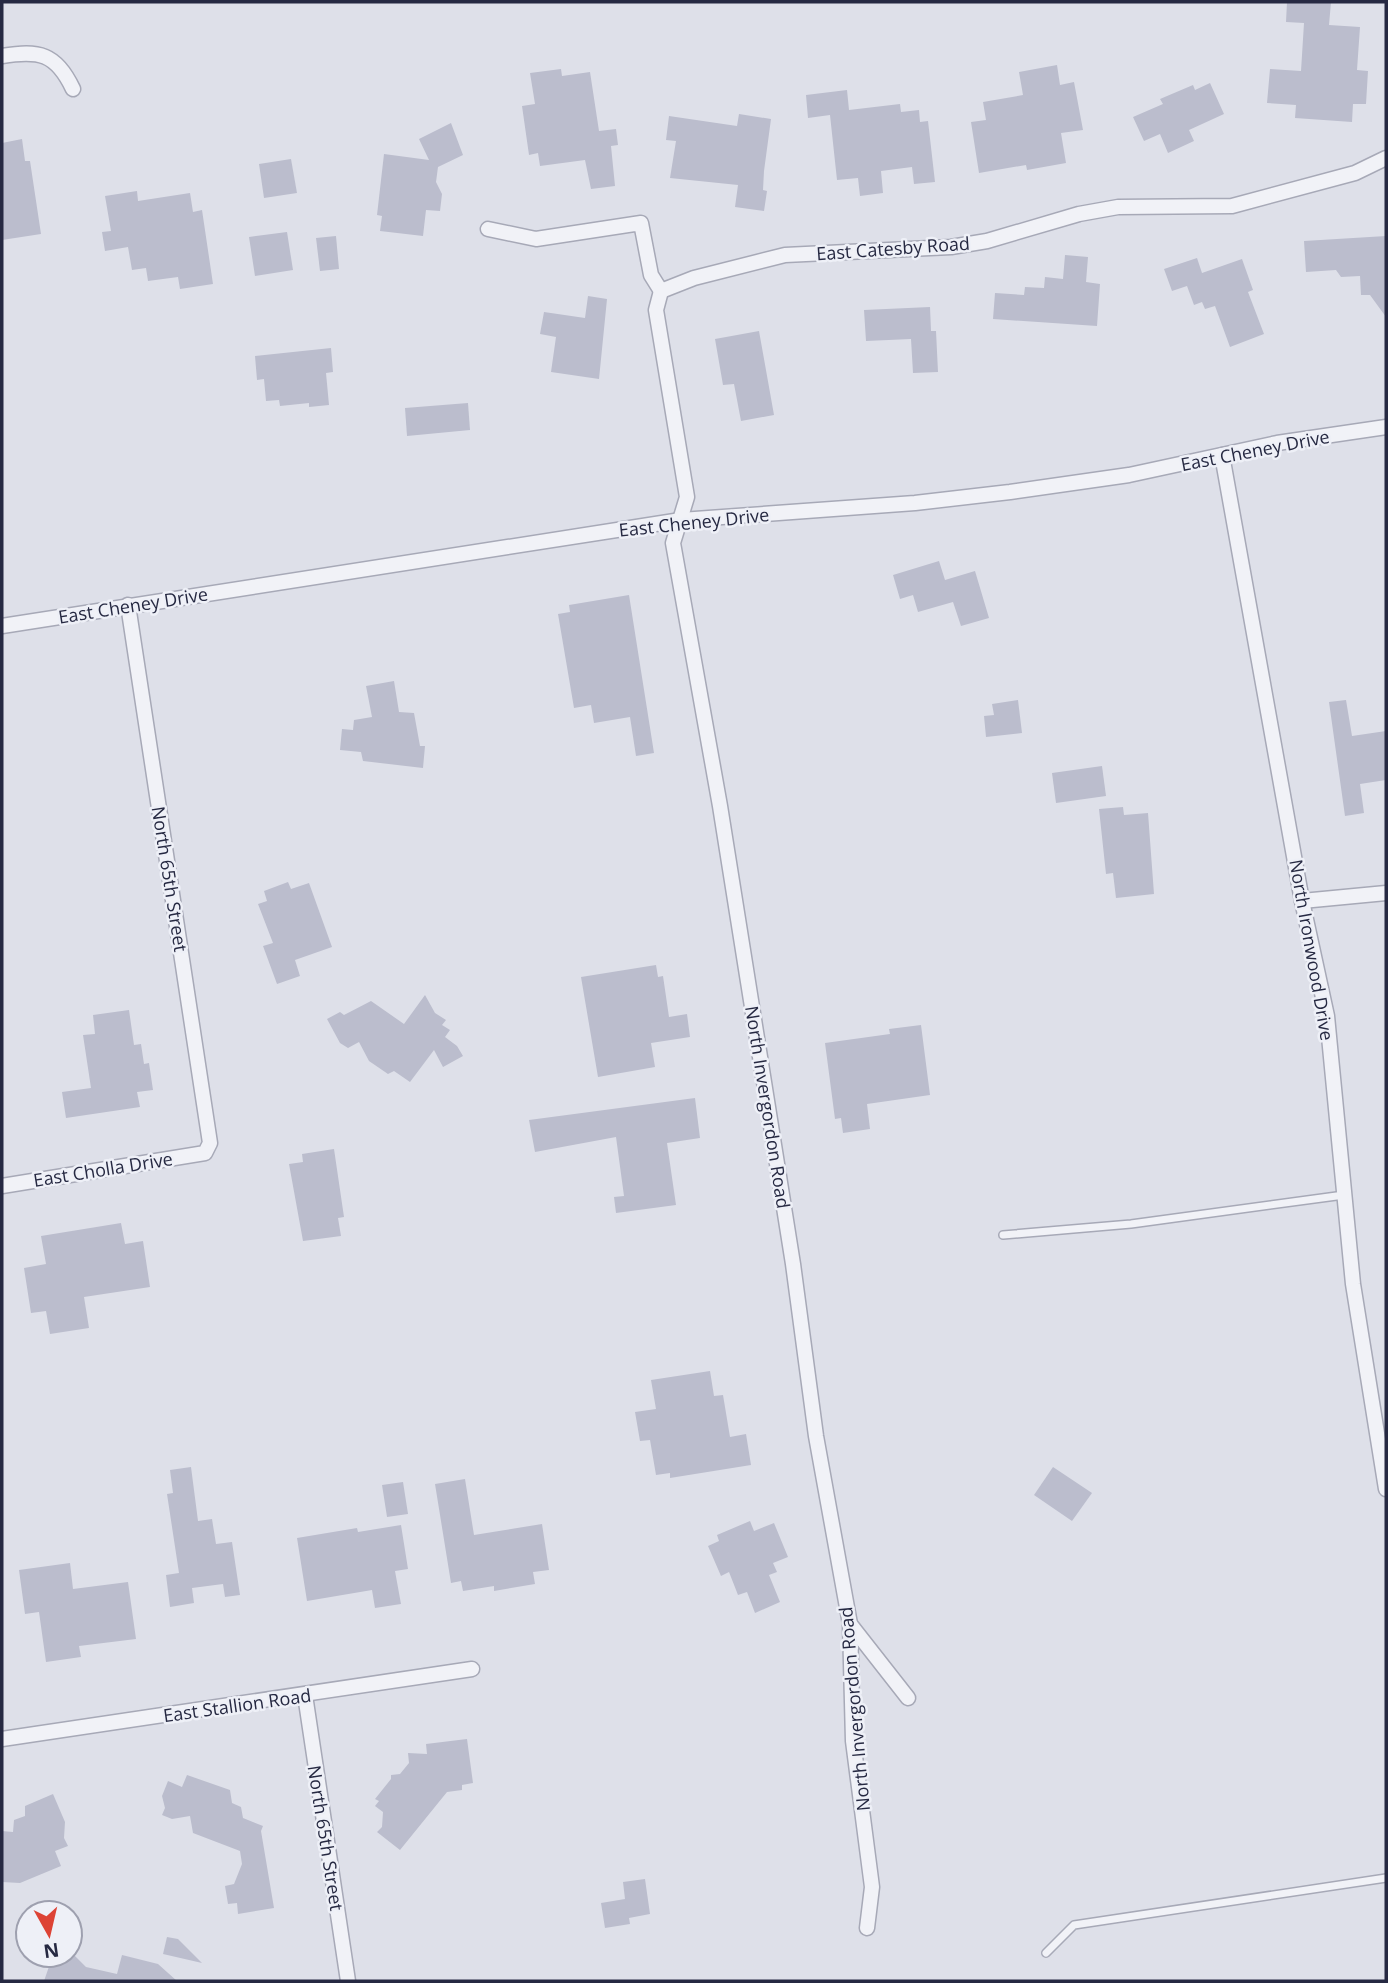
<svg xmlns="http://www.w3.org/2000/svg" width="1388" height="1983" font-family="'Open Sans',sans-serif">
	<rect width="100%" height="100%" fill="#dee0e9"/>
	<!-- building -->
	<g fill="#bbbdcd">
		<polygon points="1287,2 1331,2 1329,25 1360,27 1357,70 1368,71 1366,104 1353,104 1352,122 1295,118 1296,105 1267,103 1270,69 1301,71 1304,23 1286,22"/>
		<polygon points="1057,65 1060,85 1074,82 1083,130 1061,133 1066,163 1027,170 1026,165 979,173 971,122 986,120 983,102 1023,95 1019,72"/>
		<polygon points="561,69 562,76 590,72 599,131 616,129 618,145 611,146 615,186 591,189 585,160 540,166 538,153 529,155 522,106 535,104 530,73"/>
		<polygon points="1210,83 1224,114 1189,130 1194,141 1168,153 1160,134 1144,141 1133,117 1163,104 1160,99 1193,85 1195,90"/>
		<polygon points="847,90 849,110 900,104 901,112 919,110 920,122 928,121 935,182 914,184 912,167 881,171 883,193 860,196 858,178 837,180 830,115 808,118 806,95"/>
		<polygon points="739,114 771,119 764,171 763,190 767,191 764,211 735,207 738,185 670,178 676,141 666,140 669,116 737,126"/>
		<polygon points="451,123 463,155 438,167 436,182 442,194 440,211 426,210 423,236 380,231 382,216 377,215 384,154 429,160 419,139"/>
		<polygon points="22,139 25,161 30,161 41,234 2,240 2,143"/>
		<polygon points="291,159 297,193 264,198 259,164"/>
		<polygon points="137,191 138,201 190,193 193,212 202,210 213,284 180,289 178,277 148,281 146,268 132,270 128,247 105,251 102,232 111,231 105,196"/>
		<polygon points="287,232 293,270 255,276 249,237"/>
		<polygon points="336,236 339,269 320,271 316,238"/>
		<polygon points="1386,236 1386,317 1370,295 1361,295 1360,276 1341,277 1336,270 1306,272 1304,241"/>
		<polygon points="1065,255 1088,257 1086,282 1100,284 1097,326 993,319 995,293 1024,295 1025,287 1044,288 1045,277 1063,279"/>
		<polygon points="1197,258 1202,273 1242,259 1253,290 1248,292 1264,334 1230,347 1215,306 1205,309 1202,302 1194,305 1187,286 1172,291 1164,269"/>
		<polygon points="588,296 607,299 599,379 551,372 556,337 540,334 544,312 585,318"/>
		<polygon points="930,307 931,331 936,331 938,372 913,373 911,339 866,341 864,310"/>
		<polygon points="759,331 774,415 741,421 734,384 723,385 715,339"/>
		<polygon points="331,348 333,372 326,373 329,405 309,407 309,403 280,406 279,400 266,401 264,379 257,380 255,356"/>
		<polygon points="468,403 470,430 407,436 405,408"/>
		<polygon points="939,561 945,580 975,571 989,618 961,626 953,602 918,612 913,595 900,599 893,575"/>
		<polygon points="629,595 654,753 636,756 630,717 594,723 591,705 574,708 558,614 570,612 569,605"/>
		<polygon points="394,681 399,712 414,713 420,746 425,746 423,768 363,761 361,752 340,750 342,729 353,730 354,720 372,717 366,686"/>
		<polygon points="1018,700 1022,733 986,737 984,716 994,715 992,704"/>
		<polygon points="1346,700 1352,736 1386,731 1386,780 1360,784 1364,813 1345,816 1329,702"/>
		<polygon points="1102,766 1106,796 1056,803 1052,773"/>
		<polygon points="1123,807 1124,815 1148,813 1154,894 1116,898 1113,873 1106,874 1099,809"/>
		<polygon points="288,882 291,889 309,883 332,947 295,960 300,976 277,984 263,946 273,943 258,904 267,901 264,891"/>
		<polygon points="656,965 658,977 663,976 669,1017 687,1014 690,1037 651,1043 655,1067 598,1077 581,977"/>
		<polygon points="425,995 435,1013 446,1020 442,1025 450,1030 445,1037 457,1046 463,1056 443,1067 434,1050 410,1082 394,1071 388,1074 369,1061 359,1042 348,1048 340,1043 327,1019 340,1012 344,1015 371,1001 404,1024"/>
		<polygon points="129,1010 134,1045 141,1044 144,1064 149,1063 153,1090 137,1092 140,1107 66,1118 62,1092 91,1088 83,1035 95,1034 93,1015"/>
		<polygon points="921,1025 930,1095 867,1104 870,1129 843,1133 841,1118 835,1119 825,1043 890,1034 889,1029"/>
		<polygon points="695,1098 700,1138 667,1143 676,1205 616,1213 614,1197 624,1196 616,1137 535,1152 529,1120"/>
		<polygon points="334,1149 344,1217 338,1218 341,1236 303,1241 289,1164 303,1162 302,1154"/>
		<polygon points="121,1223 125,1244 143,1241 150,1287 84,1297 89,1328 50,1334 46,1311 31,1313 24,1268 46,1264 41,1236"/>
		<polygon points="710,1371 714,1396 723,1395 730,1437 746,1434 751,1465 670,1478 670,1473 656,1475 650,1440 640,1441 635,1412 656,1409 651,1380"/>
		<polygon points="191,1467 198,1521 212,1519 216,1544 232,1542 240,1595 225,1597 223,1584 192,1588 194,1603 170,1607 166,1575 179,1573 167,1494 173,1493 170,1470"/>
		<polygon points="1053,1467 1092,1493 1072,1521 1034,1495"/>
		<polygon points="465,1479 474,1535 542,1524 549,1570 533,1572 535,1584 494,1591 494,1586 463,1591 461,1581 451,1583 435,1484"/>
		<polygon points="403,1482 408,1514 387,1517 382,1485"/>
		<polygon points="750,1521 754,1531 774,1523 788,1557 773,1563 777,1572 769,1575 780,1602 755,1613 747,1592 738,1595 729,1572 721,1576 708,1546 719,1541 717,1535"/>
		<polygon points="401,1525 408,1569 395,1571 401,1604 375,1608 372,1590 307,1601 297,1538 357,1528 358,1532"/>
		<polygon points="70,1563 73,1589 128,1582 136,1639 79,1646 81,1657 46,1662 39,1612 25,1614 19,1570"/>
		<polygon points="467,1739 473,1783 462,1785 462,1790 447,1792 400,1850 377,1832 382,1827 383,1812 375,1806 379,1801 375,1799 391,1779 391,1775 400,1774 409,1763 408,1753 427,1754 426,1744"/>
		<polygon points="187,1775 230,1790 232,1803 241,1807 243,1818 263,1826 261,1831 274,1908 238,1914 237,1903 228,1904 225,1886 234,1884 242,1864 240,1851 193,1833 190,1816 172,1819 162,1815 165,1808 162,1796 168,1781 182,1787"/>
		<polygon points="53,1794 65,1822 64,1838 68,1846 55,1851 61,1866 20,1883 2,1882 2,1831 13,1832 14,1820 25,1816 25,1806"/>
		<polygon points="645,1879 650,1914 629,1918 630,1924 605,1928 601,1903 625,1899 623,1882"/>
		<polygon points="167,1937 178,1939 202,1963 163,1954"/>
		<polygon points="53,1955 74,1955 86,1967 117,1974 122,1955 158,1964 177,1981 44,1981"/>
	</g>
	<g fill="none" stroke-linecap="round" stroke-linejoin="round">
		<!-- lane casing -->
		<g stroke="#a7a9b7" stroke-width="10">
			<g id="lane">
				<polyline points="1003,1235 1131,1224 1344,1195"/>
				<polyline points="1046,1953 1074,1925 1386,1878"/>
			</g>
		</g>
		<!-- street casing -->
		<g stroke="#a7a9b7" stroke-width="17">
			<g id="street">
				<path d="M2 56C39 50 56 53 73 89"/>
				<polyline points="488,229 536,239 641,223 651,275 661,291"/>
				<polyline points="661,291 656,310 687,497 673,543 720,806 793,1264 816,1436 850,1624 853,1741 872,1887 867,1928"/>
				<polyline points="661,291 694,278 785,255 951,247 987,241 1079,214 1118,207 1232,206 1355,173 1386,158"/>
				<polyline points="1222,455 1302,901 1327,1016 1353,1284 1386,1489"/>
				<polyline points="2,626 681,520 915,503 1010,492 1129,475 1277,443 1386,427"/>
				<polyline points="1302,901 1386,893"/>
				<polyline points="2,1186 205,1153 210,1143 128,605"/>
				<polyline points="850,1624 908,1698"/>
				<polyline points="305,1695 348,1981"/>
				<polyline points="2,1739 472,1669"/>
			</g>
		</g>
		<!-- lane -->
		<use href="#lane" stroke="#f1f2f7" stroke-width="7"/>
		<!-- street -->
		<use href="#street" stroke="#f1f2f7" stroke-width="14"/>
	</g>
	<g text-anchor="middle" dominant-baseline="central" stroke-width="5" stroke-linejoin="round" paint-order="stroke">
		<!-- street labels -->
		<g font-size="18" fill="#262942" stroke="#eef0f7">
			<text transform="translate(893 248) rotate(-4)">East Catesby Road</text>
			<text transform="translate(1255 450) rotate(-11)">East Cheney Drive</text>
			<text transform="translate(694 522) rotate(-6)">East Cheney Drive</text>
			<text transform="translate(133 605) rotate(-9)">East Cheney Drive</text>
			<text transform="translate(170 879) rotate(81)">North 65th Street</text>
			<text transform="translate(1312 950) rotate(80)">North Ironwood Drive</text>
			<text transform="translate(768 1107) rotate(81)">North Invergordon Road</text>
			<text transform="translate(103 1169) rotate(-9)">East Cholla Drive</text>
			<text transform="translate(237 1705) rotate(-8)">East Stallion Road</text>
			<text transform="translate(854 1709) rotate(-95)">North Invergordon Road</text>
			<text transform="translate(326 1838) rotate(81)">North 65th Street</text>
		</g>
	</g>
	<!-- border -->
	<rect width="1388" height="1983" fill="none" stroke="#262942" stroke-width="7"/>
	<!-- north arrow -->
	<g transform="translate(49 1934) rotate(172)"><circle r="33" fill="#eef0f7" stroke="#9ea0af" stroke-width="2"/>
	<path d="M0-5L12 26L0 18L-12 26Z" fill="#dd4335"/>
	<text y="-10" font-size="19" font-weight="bold" text-anchor="middle" fill="#262942">N</text>
	</g>
</svg>
